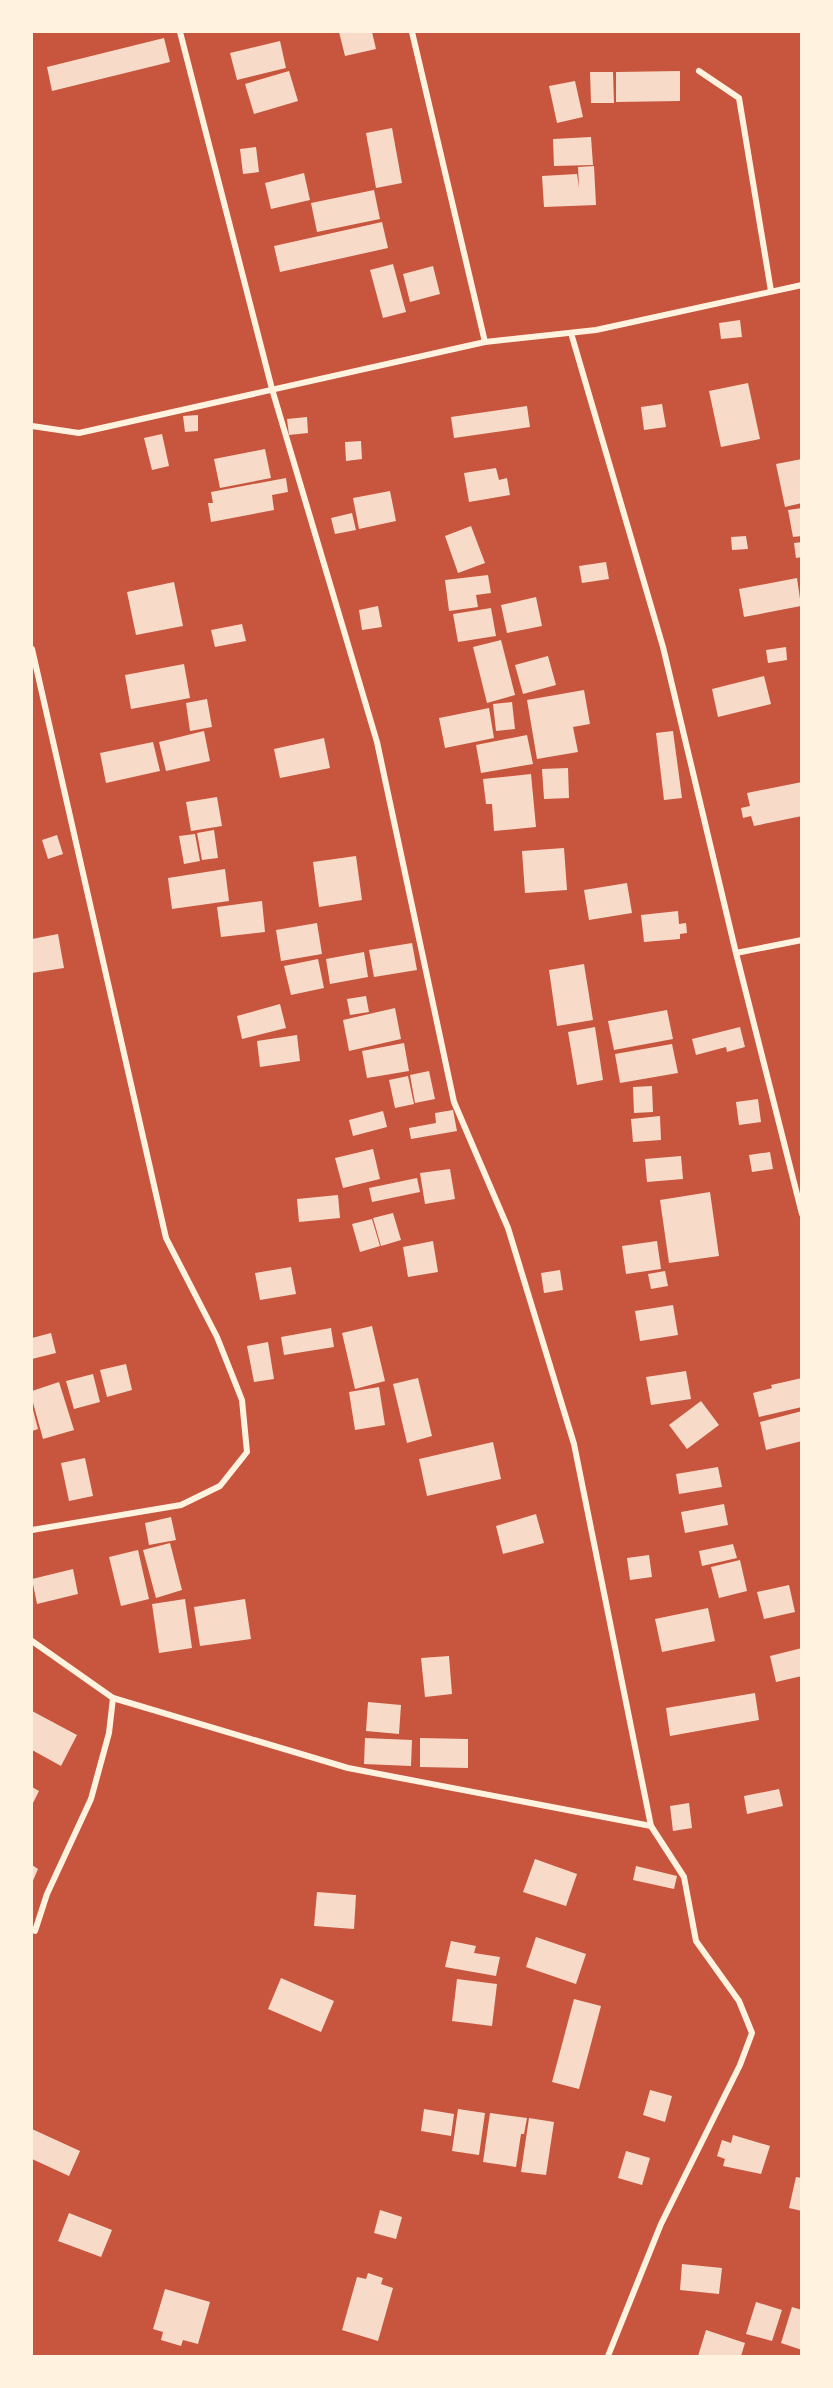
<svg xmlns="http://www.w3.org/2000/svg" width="833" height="2388" font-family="Quicksand,sans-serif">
	<rect width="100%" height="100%" fill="#c8553d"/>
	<!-- building -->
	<g fill="#f7dbc8">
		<polygon points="339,32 372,32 376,49 345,56"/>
		<polygon points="164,38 170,62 52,91 47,67"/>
		<polygon points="280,41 286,68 237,80 230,53"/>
		<polygon points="289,71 298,101 254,114 245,84"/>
		<polygon points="680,71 680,101 616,102 616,72"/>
		<polygon points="590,72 613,72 614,103 591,103"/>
		<polygon points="575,81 583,117 557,123 549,86"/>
		<polygon points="392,128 402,183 376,188 366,133"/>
		<polygon points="591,137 593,165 554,166 553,139"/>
		<polygon points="256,147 259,172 243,174 240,149"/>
		<polygon points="594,166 596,205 544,207 542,176 577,174 579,188 578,167"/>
		<polygon points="304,173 310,200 271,209 265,183"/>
		<polygon points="374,190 380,219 317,232 311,203"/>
		<polygon points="382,222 388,248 280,272 274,246"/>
		<polygon points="393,264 406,312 383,318 370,270"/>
		<polygon points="433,266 440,294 410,302 403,274"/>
		<polygon points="740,320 742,337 721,339 719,323"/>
		<polygon points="748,383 760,439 721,447 709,391"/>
		<polygon points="662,404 666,427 644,430 641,407"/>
		<polygon points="527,406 530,427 454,438 451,417"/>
		<polygon points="198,415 198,431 185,432 183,416"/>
		<polygon points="307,417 308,433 289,435 287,419"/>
		<polygon points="162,434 169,466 152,470 144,438"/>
		<polygon points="361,441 362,459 346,461 345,442"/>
		<polygon points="265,449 271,478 220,488 214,459"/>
		<polygon points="802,459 802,503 785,507 776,464"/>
		<polygon points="496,468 499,480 507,478 510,495 469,502 464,473"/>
		<polygon points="286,478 288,492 272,495 274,510 211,522 208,503 213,503 211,492"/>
		<polygon points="390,491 396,521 359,529 353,498"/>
		<polygon points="802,508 802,536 793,537 788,510"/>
		<polygon points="352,513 356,530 335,534 331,518"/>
		<polygon points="471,526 485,563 458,573 445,536"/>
		<polygon points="746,536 748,549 732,550 731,537"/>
		<polygon points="802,542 802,557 796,558 794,543"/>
		<polygon points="606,562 609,579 582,583 579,566"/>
		<polygon points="488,575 491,593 476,595 478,607 449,611 445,580"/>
		<polygon points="797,578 801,606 744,617 739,589"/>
		<polygon points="174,582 183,626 136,635 127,592"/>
		<polygon points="536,597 542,626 507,633 501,605"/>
		<polygon points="378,606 382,627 362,630 359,610"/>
		<polygon points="491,608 496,636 458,642 453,614"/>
		<polygon points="242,624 246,641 215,647 211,630"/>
		<polygon points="501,640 515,695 487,703 473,647"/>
		<polygon points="786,647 787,660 768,663 766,650"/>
		<polygon points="548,656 556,685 523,694 515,665"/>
		<polygon points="184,664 190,698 131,709 125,675"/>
		<polygon points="764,676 771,704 718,717 712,689"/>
		<polygon points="584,690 590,724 573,727 578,752 537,759 527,700"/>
		<polygon points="207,699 212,727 190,731 186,703"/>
		<polygon points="512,702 515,729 496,731 493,704"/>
		<polygon points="489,708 494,738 445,748 439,718"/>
		<polygon points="204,731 210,761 166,771 159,742"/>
		<polygon points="673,731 682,798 664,800 656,733"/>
		<polygon points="527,735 533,764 481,773 476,745"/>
		<polygon points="324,738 330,768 280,778 274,749"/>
		<polygon points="153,742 160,771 106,783 100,753"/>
		<polygon points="568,768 569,798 544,799 542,769"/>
		<polygon points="531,774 536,827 494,831 492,804 486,804 483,779"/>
		<polygon points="802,782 802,816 754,826 751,816 743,818 741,808 750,806 747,793"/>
		<polygon points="217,797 222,826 191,831 186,802"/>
		<polygon points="214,830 218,858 202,860 197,833"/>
		<polygon points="195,834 200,861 184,864 179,836"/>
		<polygon points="57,835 63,854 48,859 42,840"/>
		<polygon points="564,848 567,890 525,893 522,851"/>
		<polygon points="356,856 362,900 319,907 313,862"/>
		<polygon points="225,869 229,901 172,909 168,878"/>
		<polygon points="627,883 632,913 589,920 584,890"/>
		<polygon points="262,901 265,932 221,937 217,907"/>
		<polygon points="678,911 679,924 686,923 687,933 680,934 680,939 644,942 641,915"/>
		<polygon points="317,923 322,954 281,961 276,930"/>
		<polygon points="58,934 64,968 32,973 32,939"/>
		<polygon points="412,943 417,970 374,977 369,950"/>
		<polygon points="364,952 368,977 330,984 326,959"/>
		<polygon points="318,959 324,988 291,995 284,966"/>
		<polygon points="584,964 593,1020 557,1026 549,970"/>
		<polygon points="366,996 369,1012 350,1015 347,999"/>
		<polygon points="280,1004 286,1028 242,1039 237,1016"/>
		<polygon points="395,1008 401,1039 349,1051 343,1020"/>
		<polygon points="667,1010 673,1039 614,1050 608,1021"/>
		<polygon points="595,1027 603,1080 577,1085 568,1032"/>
		<polygon points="740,1027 745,1047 727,1052 726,1047 696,1055 692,1039"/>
		<polygon points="297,1035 300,1061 260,1067 257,1041"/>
		<polygon points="404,1043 409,1071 367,1078 362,1051"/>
		<polygon points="672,1044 678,1073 620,1083 615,1054"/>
		<polygon points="429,1071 435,1099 415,1103 410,1075"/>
		<polygon points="408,1076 414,1104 395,1108 389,1080"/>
		<polygon points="652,1086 653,1112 634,1113 633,1087"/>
		<polygon points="758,1099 761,1122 739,1125 736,1102"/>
		<polygon points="453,1110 457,1131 411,1139 409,1128 436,1123 435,1113"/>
		<polygon points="383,1111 387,1127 353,1136 349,1120"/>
		<polygon points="660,1116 661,1140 633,1142 631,1119"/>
		<polygon points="373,1149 380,1179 343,1188 335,1158"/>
		<polygon points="770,1152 773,1169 752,1172 749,1155"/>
		<polygon points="681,1156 683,1179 647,1182 645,1159"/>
		<polygon points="450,1169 455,1199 425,1204 420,1173"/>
		<polygon points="417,1178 420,1192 372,1202 369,1188"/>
		<polygon points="710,1192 719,1256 669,1263 660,1200"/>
		<polygon points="338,1195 340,1218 299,1222 297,1199"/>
		<polygon points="393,1213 401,1240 381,1246 373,1218"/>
		<polygon points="372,1219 380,1246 360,1252 352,1224"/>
		<polygon points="433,1241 438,1272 408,1277 403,1247"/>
		<polygon points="657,1241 661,1269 626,1274 622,1246"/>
		<polygon points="291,1267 296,1294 260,1300 255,1273"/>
		<polygon points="560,1270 563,1290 544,1293 541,1273"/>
		<polygon points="665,1271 668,1286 651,1289 648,1274"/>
		<polygon points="673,1305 678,1335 640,1341 635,1311"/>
		<polygon points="372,1326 385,1381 355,1389 342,1333"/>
		<polygon points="331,1328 334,1347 284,1355 281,1337"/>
		<polygon points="51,1333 56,1353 32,1359 32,1338"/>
		<polygon points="268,1342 274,1379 254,1382 247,1346"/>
		<polygon points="126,1364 132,1390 107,1397 100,1370"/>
		<polygon points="686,1371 691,1399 651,1405 646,1377"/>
		<polygon points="93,1374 100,1402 74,1409 66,1381"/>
		<polygon points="418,1378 432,1436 407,1443 393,1384"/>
		<polygon points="802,1378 802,1407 759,1417 753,1393 772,1388 771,1385"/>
		<polygon points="59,1382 74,1430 43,1439 32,1399 32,1391"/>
		<polygon points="379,1387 385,1425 355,1430 349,1392"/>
		<polygon points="701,1401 719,1425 687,1449 669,1425"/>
		<polygon points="32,1406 38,1429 32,1431"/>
		<polygon points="802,1411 802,1441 766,1450 760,1422"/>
		<polygon points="493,1442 501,1479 427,1496 419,1459"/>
		<polygon points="85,1458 93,1496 69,1501 61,1463"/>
		<polygon points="718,1467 722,1487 679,1494 676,1474"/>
		<polygon points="724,1504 728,1525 685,1533 681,1512"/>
		<polygon points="536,1514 544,1543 503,1554 496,1526"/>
		<polygon points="171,1517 176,1540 149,1545 145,1523"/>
		<polygon points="170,1543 182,1590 156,1598 143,1550"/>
		<polygon points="733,1544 737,1558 702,1566 699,1551"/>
		<polygon points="138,1550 149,1599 121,1606 109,1557"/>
		<polygon points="649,1555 652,1577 630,1580 627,1558"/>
		<polygon points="740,1560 747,1591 719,1598 711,1567"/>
		<polygon points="73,1569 78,1594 37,1604 32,1579"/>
		<polygon points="789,1585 795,1612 764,1619 757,1592"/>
		<polygon points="185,1599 192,1648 159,1653 152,1604"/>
		<polygon points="245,1599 251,1639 200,1646 194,1607"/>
		<polygon points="708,1608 715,1641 662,1652 655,1619"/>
		<polygon points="802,1648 802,1676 776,1682 770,1656"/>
		<polygon points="449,1656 452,1694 425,1697 421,1658"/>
		<polygon points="755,1693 759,1720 670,1736 666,1708"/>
		<polygon points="368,1702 401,1705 399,1734 366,1731"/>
		<polygon points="32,1711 77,1735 61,1766 32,1750"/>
		<polygon points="365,1738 412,1740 411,1766 364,1764"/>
		<polygon points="420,1738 468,1739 468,1768 420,1767"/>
		<polygon points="32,1787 39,1791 32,1805"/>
		<polygon points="779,1789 783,1806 747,1814 744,1796"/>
		<polygon points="689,1803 692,1828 673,1831 670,1806"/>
		<polygon points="535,1859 577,1874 566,1906 523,1892"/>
		<polygon points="32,1865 38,1869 32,1883"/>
		<polygon points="636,1866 677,1876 674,1889 633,1880"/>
		<polygon points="317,1892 356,1895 354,1929 314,1926"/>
		<polygon points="536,1937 586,1954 576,1984 526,1967"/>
		<polygon points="451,1941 476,1946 474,1953 500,1957 496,1976 445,1967"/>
		<polygon points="281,1978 334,2001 321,2032 268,2009"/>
		<polygon points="457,1979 497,1984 492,2026 452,2021"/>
		<polygon points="574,1999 601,2006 579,2089 552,2082"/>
		<polygon points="650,2090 672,2096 665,2122 643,2115"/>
		<polygon points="424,2109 454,2114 451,2136 421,2131"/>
		<polygon points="458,2109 485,2113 479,2155 452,2151"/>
		<polygon points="490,2113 527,2118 524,2134 521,2134 516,2167 483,2162"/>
		<polygon points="529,2118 554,2122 546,2175 521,2172"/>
		<polygon points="32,2129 80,2151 69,2176 32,2159"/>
		<polygon points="733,2135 770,2146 761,2174 723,2166 725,2159 717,2156 722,2140 731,2143"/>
		<polygon points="626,2151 650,2158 642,2185 618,2178"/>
		<polygon points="796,2177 802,2178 802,2211 789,2208"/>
		<polygon points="380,2210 402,2217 396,2239 374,2233"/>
		<polygon points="69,2213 112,2230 101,2257 58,2241"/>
		<polygon points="682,2264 722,2268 719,2294 680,2290"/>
		<polygon points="368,2273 383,2278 381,2284 393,2288 378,2341 342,2330 357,2277 366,2279"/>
		<polygon points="165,2289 210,2302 198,2344 183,2340 181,2346 161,2340 163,2332 153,2329"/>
		<polygon points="756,2302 782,2310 772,2341 746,2334"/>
		<polygon points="792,2307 802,2310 802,2350 781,2343"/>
		<polygon points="706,2330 745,2343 741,2356 698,2356"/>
	</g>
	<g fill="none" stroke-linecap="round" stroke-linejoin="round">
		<!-- minor -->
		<g stroke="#fff3e0" stroke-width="6">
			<polyline points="180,32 272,389 377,742 454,1102 508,1228 574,1444 651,1826 684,1877 696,1941 739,2001 752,2033 740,2065 661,2224 608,2356"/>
			<polyline points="412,32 485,342"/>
			<polyline points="699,71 739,98 771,291"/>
			<polyline points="571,333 663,647 736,953 802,1214"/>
			<polyline points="32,426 79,433 485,342 596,330 802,285"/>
			<polyline points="32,649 166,1238 217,1337 242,1400 247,1452 220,1486 181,1505 32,1530"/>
			<polyline points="736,953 802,940"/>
			<polyline points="32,1641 113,1698 348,1768 651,1826"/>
			<polyline points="35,1931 47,1894 91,1799 109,1733 113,1698"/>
		</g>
	</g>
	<!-- border -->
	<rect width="833" height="2388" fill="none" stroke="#fff3e0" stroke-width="66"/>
</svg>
